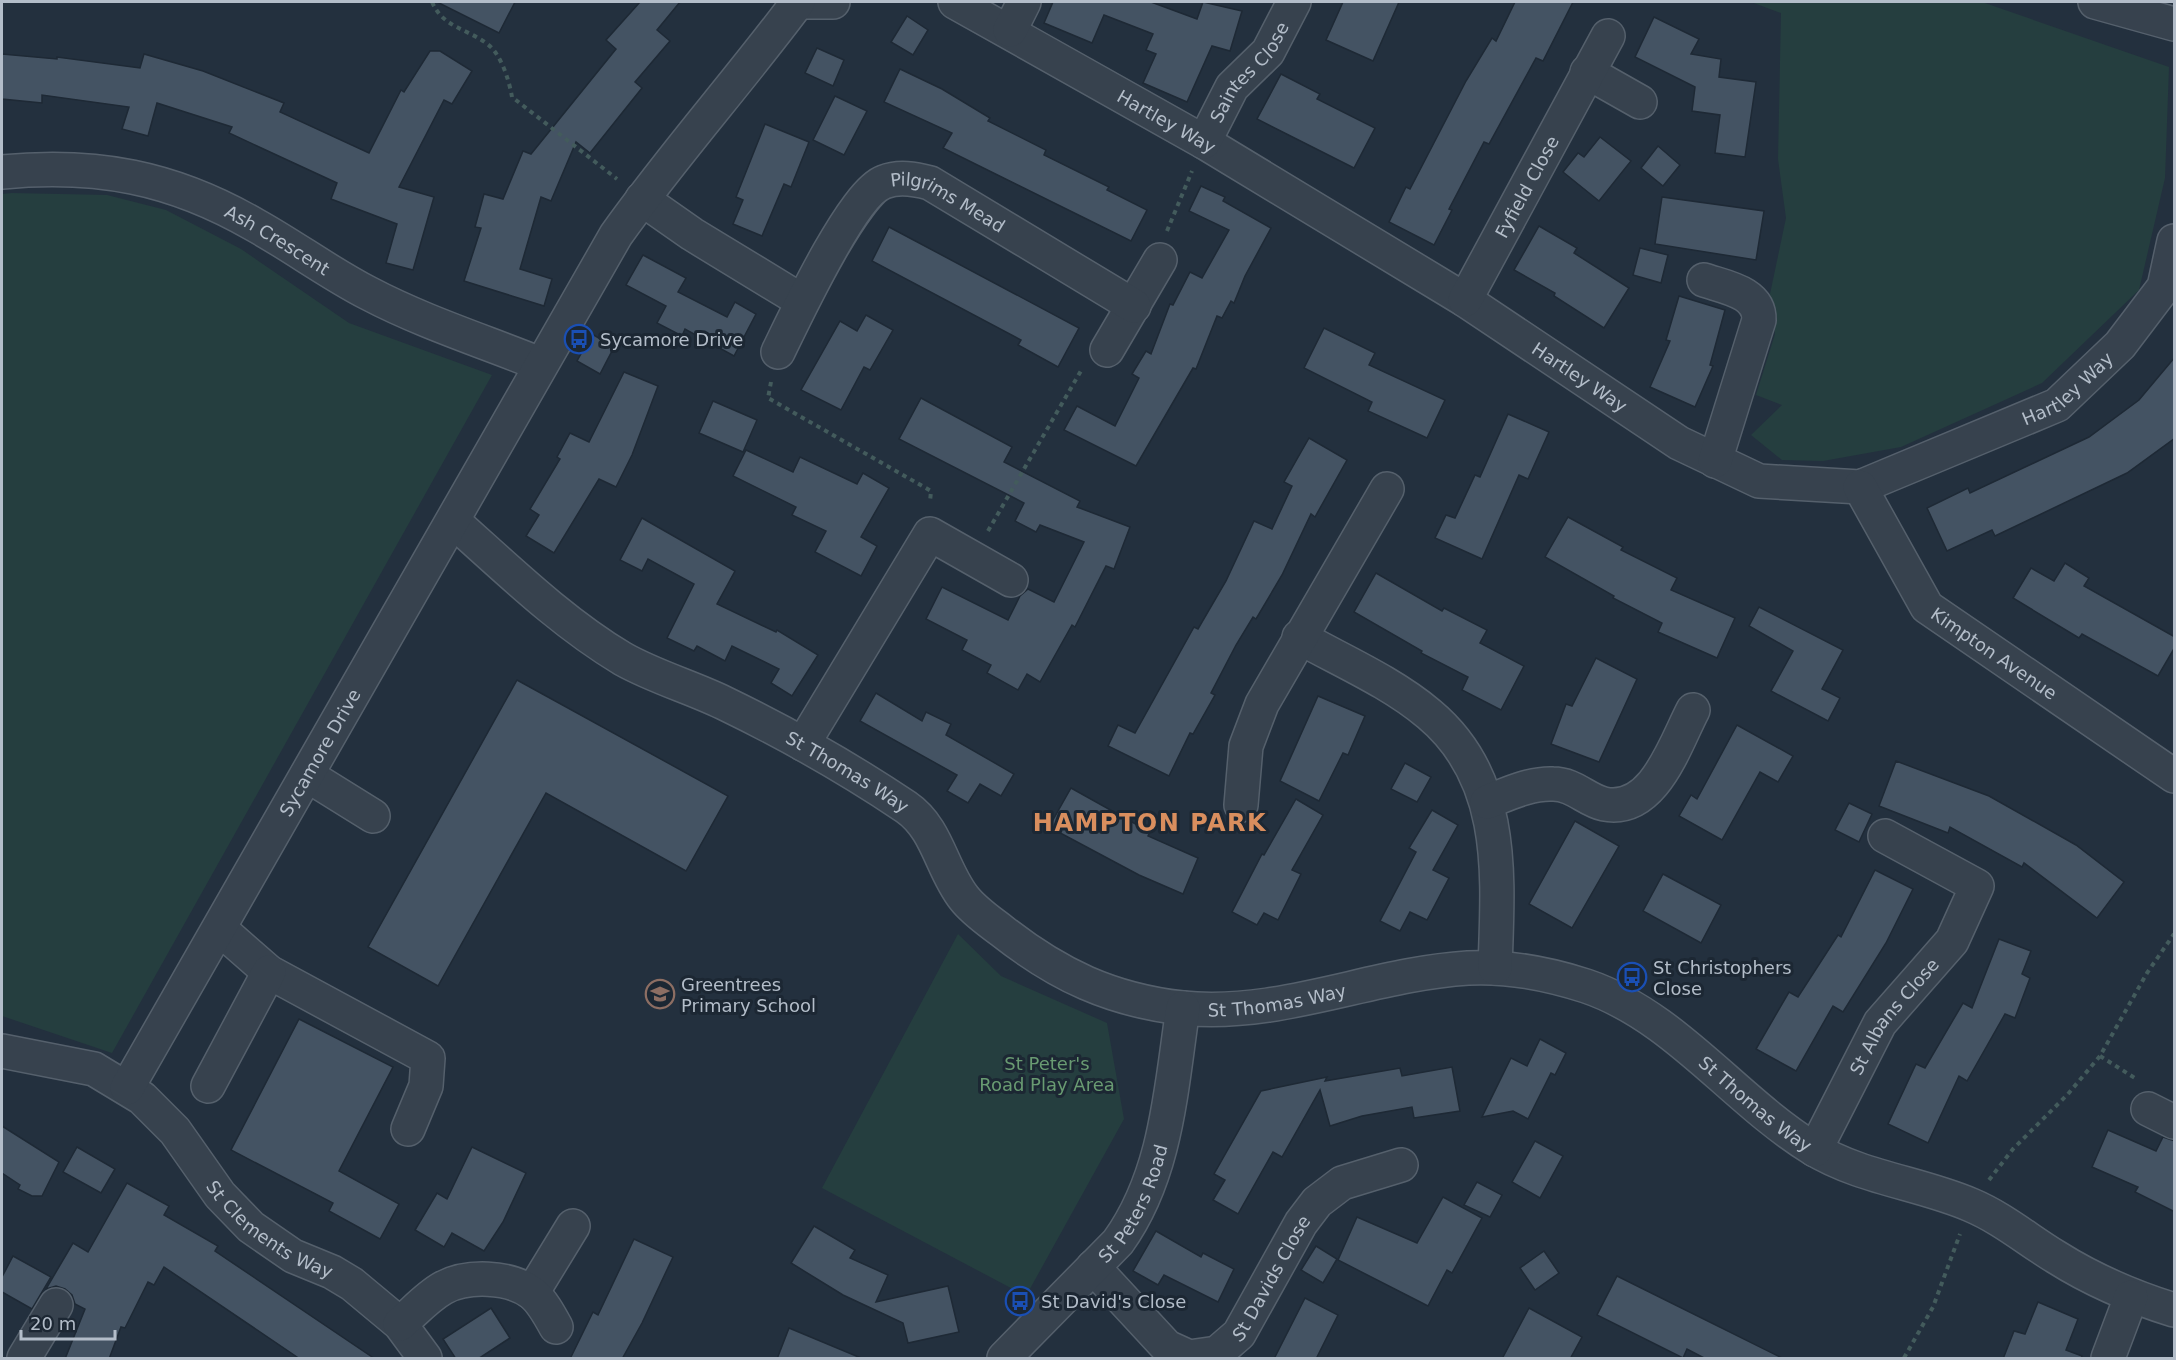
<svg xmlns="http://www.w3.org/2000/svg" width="2176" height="1360" font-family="'DejaVu Sans',sans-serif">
	<rect width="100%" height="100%" fill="#23303e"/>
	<!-- green -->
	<g fill="#253e3f">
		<polygon points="1751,2 1982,2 2169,67 2165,178 2139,290 2042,383 1901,447 1823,461 1782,460 1751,435 1782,405 1756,395 1775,334 1770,294 1786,218 1778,159 1781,13"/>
		<polygon points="12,193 107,195 166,210 241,249 349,323 492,375 112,1053 2,1016 2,194"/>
		<polygon points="958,934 1001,976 1107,1023 1124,1119 1026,1296 822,1188"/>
	</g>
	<!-- building -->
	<g fill="#445363" stroke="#1e2935" stroke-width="1.5">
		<polygon points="437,2 515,2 499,33"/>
		<polygon points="640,2 680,2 657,30 670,41 635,82 642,88 590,153 576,142 551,201 541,197 520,269 552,279 544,306 464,281 481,228 475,227 484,194 503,199 523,151 531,154 616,49 606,40"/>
		<polygon points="1053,2 1151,2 1197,19 1203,2 1242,11 1230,51 1212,46 1187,102 1143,83 1156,54 1146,50 1153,34 1104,15 1092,43 1044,23"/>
		<polygon points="1343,2 1399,2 1373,61 1326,40"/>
		<polygon points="1515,2 1573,2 1543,61 1536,58 1489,144 1484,142 1449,209 1452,210 1434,245 1389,222 1406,187 1410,189 1466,81 1492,38 1496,41"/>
		<polygon points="907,16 928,30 913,55 891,42"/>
		<polygon points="1654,17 1699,39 1691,54 1721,59 1719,77 1756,82 1745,157 1715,153 1720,115 1692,111 1695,87 1635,57"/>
		<polygon points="817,48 844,60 833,86 805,73"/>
		<polygon points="430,51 440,51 472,71 452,104 444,100 399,187 434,197 413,270 386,263 397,224 331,199 337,183 229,133 232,127 157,103 148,136 122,129 129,107 42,95 42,103 2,99 2,54 57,59 57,57 140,68 144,54 203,71 284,103 280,112 369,153 401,90 404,92"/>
		<polygon points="900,69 942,89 990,118 988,121 1046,150 1044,155 1109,187 1107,190 1147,210 1131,241 943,148 952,133 884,102"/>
		<polygon points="1281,74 1320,94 1317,99 1375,128 1354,168 1257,119"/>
		<polygon points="835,96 867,111 844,155 813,140"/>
		<polygon points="765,124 809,142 791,187 784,184 762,236 733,224 743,200 736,197"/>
		<polygon points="1600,137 1631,161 1599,201 1563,172 1578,153 1584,157"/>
		<polygon points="1658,146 1680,165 1663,186 1641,168"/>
		<polygon points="1201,186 1225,197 1223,201 1271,228 1245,276 1234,303 1231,301 1222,318 1217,316 1196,369 1193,368 1136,466 1064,430 1077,406 1115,426 1139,378 1132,374 1146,351 1151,354 1170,304 1173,305 1190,272 1202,278 1229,230 1189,211"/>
		<polygon points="1662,197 1764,211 1756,260 1655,244"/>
		<polygon points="1539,226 1577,248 1574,253 1629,288 1604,328 1554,296 1555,293 1514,270"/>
		<polygon points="889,227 1079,328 1058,367 1018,345 1021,340 872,261"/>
		<polygon points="1640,248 1668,255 1661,283 1633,275"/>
		<polygon points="643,255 686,278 678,292 727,317 735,302 756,314 734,356 685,329 682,336 657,323 666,306 626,285"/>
		<polygon points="1679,296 1725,310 1710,365 1713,366 1695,407 1650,387 1670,341 1666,340"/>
		<polygon points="866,315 893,330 870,370 864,367 841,410 801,390 840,321 857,331"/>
		<polygon points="1324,328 1375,353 1369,365 1445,400 1427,438 1368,411 1372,402 1304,368"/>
		<polygon points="592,334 614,347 600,374 577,361"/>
		<polygon points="2175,357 2175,438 2127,473 1995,536 1992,530 1947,551 1927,508 1968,488 1970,493 2089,437 2139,400"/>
		<polygon points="624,372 658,386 632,455 616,487 599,479 554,553 526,536 539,515 530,509 560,459 557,457 570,433 589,442"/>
		<polygon points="921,398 1012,447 1004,462 1080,501 1077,507 1130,527 1114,569 1106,566 1075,627 1072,625 1040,682 1027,674 1018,690 987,673 991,665 962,650 967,640 926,619 942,587 1008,620 1020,596 1028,589 1054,602 1084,542 1040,525 1036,532 1015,521 1024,503 899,439"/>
		<polygon points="713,401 757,420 743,452 699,433"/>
		<polygon points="1508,414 1549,432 1528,479 1519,475 1482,559 1435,538 1446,515 1455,518 1475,475 1480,477"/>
		<polygon points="1309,438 1347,460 1315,517 1311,514 1282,575 1256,619 1253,617 1236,645 1211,693 1215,695 1193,734 1190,733 1169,776 1108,746 1118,725 1135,733 1194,627 1198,629 1226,581 1254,521 1272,529 1292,486 1284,482"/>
		<polygon points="746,450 793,472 800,457 857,484 863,473 889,488 861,537 877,546 861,576 815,552 826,531 792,515 796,507 733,476"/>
		<polygon points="1568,517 1623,547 1621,550 1677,578 1671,590 1735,618 1717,658 1658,632 1662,623 1613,598 1614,596 1545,557"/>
		<polygon points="642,518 735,571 717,604 776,632 777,630 818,655 792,696 771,683 779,669 732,646 725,661 697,646 694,651 667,638 694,584 648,559 642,571 620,560"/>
		<polygon points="2065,563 2089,578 2084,586 2175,637 2175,647 2158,676 2082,634 2079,638 2013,598 2031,568 2054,581"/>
		<polygon points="1376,573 1442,611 1444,608 1487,630 1480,643 1524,666 1501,710 1462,690 1468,677 1421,653 1422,651 1354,612"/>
		<polygon points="1759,607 1843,650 1822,689 1840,698 1828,721 1771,691 1793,651 1749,626"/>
		<polygon points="1596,658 1637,679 1599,762 1551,744 1566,704 1572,706"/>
		<polygon points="517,680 728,796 686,871 546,793 438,986 368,947"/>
		<polygon points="876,693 922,721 926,712 951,724 946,735 1014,774 1001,796 980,784 968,803 947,791 957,775 860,721"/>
		<polygon points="1318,696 1365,716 1348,755 1343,753 1319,801 1280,781"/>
		<polygon points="1737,725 1793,756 1778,782 1760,772 1722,840 1679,816 1691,795 1697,799"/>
		<polygon points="1896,761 1989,796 2076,845 2124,882 2097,918 2024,863 2022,867 1950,827 1948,833 1879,806"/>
		<polygon points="1405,763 1431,777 1417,802 1391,789"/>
		<polygon points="1071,788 1150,832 1148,836 1198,858 1183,894 1139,875 1049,827"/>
		<polygon points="1296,799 1323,815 1292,870 1301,874 1278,920 1264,913 1257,925 1232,912 1262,854 1264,855"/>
		<polygon points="1849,803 1872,814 1859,842 1835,830"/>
		<polygon points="1432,810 1458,825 1433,870 1449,878 1427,920 1410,912 1400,931 1380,921 1416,852 1409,848"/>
		<polygon points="1575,821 1619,846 1572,928 1529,904"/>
		<polygon points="1875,870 1913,889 1886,943 1843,1012 1833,1006 1796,1071 1756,1049 1789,992 1798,997 1838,935 1841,937"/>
		<polygon points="1663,874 1721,905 1701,943 1643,911"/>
		<polygon points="1999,939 2031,951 2022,974 2030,978 2015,1018 2005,1014 1967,1081 1959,1076 1928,1143 1888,1124 1916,1064 1925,1068 1963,1003 1972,1008"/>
		<polygon points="299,1019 393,1067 339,1171 399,1204 380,1239 329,1211 333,1203 231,1150"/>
		<polygon points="1540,1039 1566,1053 1555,1075 1551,1073 1528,1119 1513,1111 1482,1117 1511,1058 1527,1066"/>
		<polygon points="1452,1067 1460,1111 1414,1118 1412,1107 1362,1116 1330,1126 1320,1090 1282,1157 1273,1152 1238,1214 1213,1200 1225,1180 1214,1174 1261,1091 1327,1077 1325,1081 1400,1068 1402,1076"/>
		<polygon points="2,1126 59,1162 42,1196 32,1196 18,1189 20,1185 2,1173"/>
		<polygon points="2108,1130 2156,1151 2163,1137 2175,1141 2175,1212 2135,1192 2138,1187 2092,1167"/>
		<polygon points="1535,1141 1563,1156 1540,1198 1512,1182"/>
		<polygon points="77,1147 115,1169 101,1193 63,1172"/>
		<polygon points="472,1147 526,1173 503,1222 484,1251 452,1233 444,1247 415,1230 437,1193 447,1199"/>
		<polygon points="1477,1182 1502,1195 1490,1217 1464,1205"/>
		<polygon points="127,1183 169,1206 164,1215 218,1246 215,1251 375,1359 300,1359 164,1267 154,1285 148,1282 125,1328 121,1327 109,1359 65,1359 85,1309 75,1304 72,1295 65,1289 56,1286 46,1289 73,1243 88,1252"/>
		<polygon points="1443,1197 1482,1218 1452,1273 1447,1270 1428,1306 1338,1260 1357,1217 1417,1243"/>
		<polygon points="814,1226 855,1250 850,1258 888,1275 876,1302 948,1286 959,1332 908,1343 903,1323 843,1295 791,1263"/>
		<polygon points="1156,1231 1201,1257 1203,1253 1234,1269 1218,1302 1164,1275 1158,1285 1133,1271"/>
		<polygon points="634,1239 673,1257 642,1323 622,1359 570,1359 593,1312 598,1315"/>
		<polygon points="1316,1246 1337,1259 1323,1283 1301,1270"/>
		<polygon points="1544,1251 1559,1273 1535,1290 1520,1268"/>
		<polygon points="13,1256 51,1277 32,1309 2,1292 2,1277"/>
		<polygon points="1617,1276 1784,1359 1706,1359 1687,1349 1683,1358 1597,1315"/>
		<polygon points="1305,1298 1338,1315 1316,1359 1274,1359"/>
		<polygon points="2038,1302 2078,1319 2066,1350 2082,1356 2081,1359 2003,1359 2014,1331 2025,1334"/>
		<polygon points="491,1308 510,1338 478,1359 456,1359 443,1339"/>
		<polygon points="1529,1308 1582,1337 1570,1359 1502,1359"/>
		<polygon points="789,1328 861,1358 861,1359 777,1359"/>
	</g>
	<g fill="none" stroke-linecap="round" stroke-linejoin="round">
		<!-- minor casing -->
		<g stroke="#55606c" stroke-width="36">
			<g id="minor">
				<polyline points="807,2 833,2"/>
				<path id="s1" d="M955 2 1204 142 1465 300 1679 443 1759 481 1860 487 2057 405 2120 345 2164 287 2174 241"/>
				<polyline points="2095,2 2174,24"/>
				<polyline points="1010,30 1024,2"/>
				<polyline points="1587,72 1640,102"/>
				<path id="s2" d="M1204 142 1232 87 1268 52 1294 2"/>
				<path id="s3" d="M2 172C96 163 172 177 255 225 293 246 329 273 368 293 423 322 483 341 540 364"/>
				<polyline points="642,199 692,234 802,301"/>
				<path d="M1704 280C1724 287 1760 292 1759 320L1715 461"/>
				<path id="s4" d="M1465 300 1608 36"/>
				<polyline points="1107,350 1160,260"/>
				<path id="s5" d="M778 352C794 319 853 193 884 182 899 176 915 179 930 183L1134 306"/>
				<path id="s6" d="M1860 487 1927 607 2174 776"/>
				<path id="s7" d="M453 521C507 569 561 622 623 659 655 677 691 687 724 703 786 733 848 768 906 807 938 829 941 869 964 898 974 911 989 921 1002 931 1058 975 1111 1000 1182 1008 1281 1018 1371 974 1468 968 1507 966 1549 974 1586 986 1675 1016 1733 1099 1812 1148 1861 1178 1920 1183 1971 1205 2002 1218 2028 1240 2056 1257 2094 1281 2132 1297 2174 1310"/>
				<path d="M1299 637C1342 661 1391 682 1429 714 1507 779 1498 877 1495 968"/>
				<polyline points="803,744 930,534 1011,580"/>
				<polyline points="307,775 373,816"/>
				<path d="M1487 802C1508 794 1530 783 1553 784 1574 784 1586 800 1604 804 1654 814 1675 744 1693 710"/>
				<polyline points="1241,805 1246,746 1262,704 1387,489"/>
				<polyline points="220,929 269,972 428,1058 426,1086 408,1129"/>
				<path id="s8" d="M2 1051 94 1069 142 1098 175 1131 220 1195 251 1227 293 1256 332 1272 352 1284 400 1324 425 1358"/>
				<polyline points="208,1086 269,972"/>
				<path id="s9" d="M127 1088 616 235C673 155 739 81 798 2"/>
				<polyline points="2148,1109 2174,1122"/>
				<path id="s10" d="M1815 1150 1880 1023 1952 941 1977 886 1885 836"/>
				<path id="s11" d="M1093 1267 1167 1347 1189 1357 1217 1353 1239 1334 1301 1223 1317 1202 1342 1183 1401 1165"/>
				<polyline points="532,1293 573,1226"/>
				<path d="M400 1324C414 1312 427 1297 443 1288 467 1275 509 1276 532 1293 542 1301 550 1316 556 1327"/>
				<polyline points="24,1358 56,1305"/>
				<path id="s12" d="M1004 1358 1118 1242C1167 1174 1171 1088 1183 1008"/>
				<polyline points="2108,1358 2131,1297"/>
			</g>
		</g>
		<!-- path -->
		<g stroke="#435b5c" stroke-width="4" stroke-dasharray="4.5 4.5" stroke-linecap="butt">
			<path d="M432 2C443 27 465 28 486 43 501 53 509 80 512 97L617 179"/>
			<polyline points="1167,231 1192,171"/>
			<polyline points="771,382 768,398 931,491 930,502"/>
			<polyline points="988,531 1082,369"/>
			<polyline points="2100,1056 2138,1080"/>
			<polyline points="1989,1180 2013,1149 2068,1094 2100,1056 2147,973 2174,934"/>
			<polyline points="1904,1358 1933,1307 1960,1234"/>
		</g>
		<!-- minor -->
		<use href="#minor" stroke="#37424e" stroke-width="33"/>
	</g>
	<!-- icons -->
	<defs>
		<g id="bus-ring" transform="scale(1.5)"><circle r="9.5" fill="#1c2733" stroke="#1a4fb4" stroke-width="1.5"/><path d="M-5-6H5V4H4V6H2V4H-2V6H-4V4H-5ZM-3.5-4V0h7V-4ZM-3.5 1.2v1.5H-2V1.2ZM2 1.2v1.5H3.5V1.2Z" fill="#1a4fb4"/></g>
		<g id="school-ring" transform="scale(1.5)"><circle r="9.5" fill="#1c2733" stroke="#8d6e63" stroke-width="1.5"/><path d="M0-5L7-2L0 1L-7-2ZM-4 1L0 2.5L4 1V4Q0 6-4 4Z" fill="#8d6e63"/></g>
	</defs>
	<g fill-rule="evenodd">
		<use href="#bus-ring" x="579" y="339"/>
		<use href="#bus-ring" x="1632" y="977"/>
		<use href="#school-ring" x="660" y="994"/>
		<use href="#bus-ring" x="1020" y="1301"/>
	</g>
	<g text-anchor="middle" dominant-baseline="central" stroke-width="6" stroke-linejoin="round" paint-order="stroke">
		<!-- street labels -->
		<g font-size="18" fill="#b3bdc9" stroke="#1c2733">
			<text stroke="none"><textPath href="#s2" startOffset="84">Saintes Close</textPath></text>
			<text stroke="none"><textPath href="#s1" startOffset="243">Hartley Way</textPath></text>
			<text stroke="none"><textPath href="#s4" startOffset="129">Fyfield Close</textPath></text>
			<text stroke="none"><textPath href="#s5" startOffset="272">Pilgrims Mead</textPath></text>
			<text stroke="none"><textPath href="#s3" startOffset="290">Ash Crescent</textPath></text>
			<text stroke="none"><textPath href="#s1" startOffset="729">Hartley Way</textPath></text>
			<text stroke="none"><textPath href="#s1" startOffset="1269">Hartley Way</textPath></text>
			<text stroke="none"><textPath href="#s6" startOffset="219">Kimpton Avenue</textPath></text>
			<text stroke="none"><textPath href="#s9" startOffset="387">Sycamore Drive</textPath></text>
			<text stroke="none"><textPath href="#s7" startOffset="471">St Thomas Way</textPath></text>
			<text stroke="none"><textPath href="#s7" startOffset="993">St Thomas Way</textPath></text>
			<text stroke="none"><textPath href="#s10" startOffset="156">St Albans Close</textPath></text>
			<text stroke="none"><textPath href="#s7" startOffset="1515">St Thomas Way</textPath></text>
			<text stroke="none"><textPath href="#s12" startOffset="204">St Peters Road</textPath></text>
			<text stroke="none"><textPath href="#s8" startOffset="336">St Clements Way</textPath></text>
			<text stroke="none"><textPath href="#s11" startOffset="255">St Davids Close</textPath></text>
		</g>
		<!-- poi labels -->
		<g font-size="18" fill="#b3bdc9" stroke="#1c2733" text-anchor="start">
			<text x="600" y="339">Sycamore Drive</text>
			<text x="1653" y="967">St Christophers<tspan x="1653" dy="21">Close</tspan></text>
			<text x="681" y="984">Greentrees<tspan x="681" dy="21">Primary School</tspan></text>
			<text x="1041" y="1301">St David's Close</text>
		</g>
		<!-- park labels -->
		<g font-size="18" fill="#699b72" stroke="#1c2733">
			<text x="1047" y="1063">St Peter's<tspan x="1047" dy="21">Road Play Area</tspan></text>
		</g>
		<!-- district labels -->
		<g font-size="24" font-weight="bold" letter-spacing="1.5" fill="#d98e5e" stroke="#1c2733">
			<text x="1150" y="823">HAMPTON PARK</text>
		</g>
	</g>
	<!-- border -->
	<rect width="2176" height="1360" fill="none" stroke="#b3bdc9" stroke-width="6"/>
	<!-- scale -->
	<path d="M21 1330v9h94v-9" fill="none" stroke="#b3bdc9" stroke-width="3"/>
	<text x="30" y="1330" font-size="18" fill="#b3bdc9" stroke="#1c2733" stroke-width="4.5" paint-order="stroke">20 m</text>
</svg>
